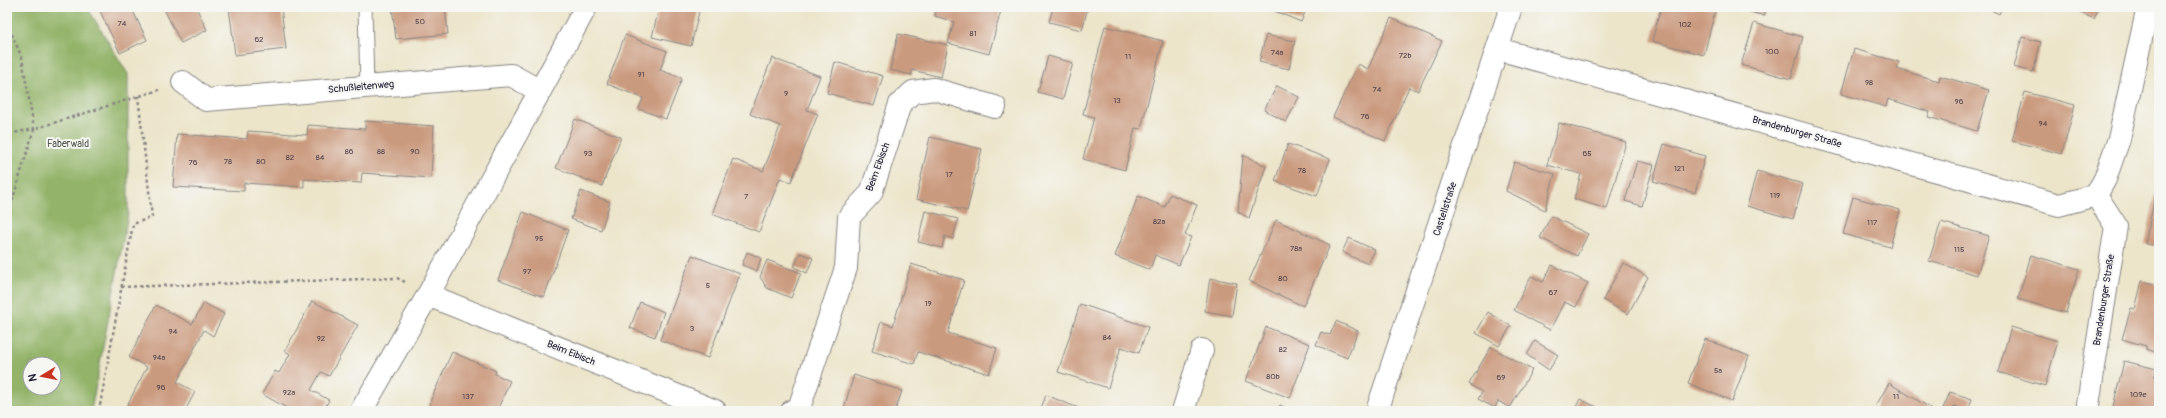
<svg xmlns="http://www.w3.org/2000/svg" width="2166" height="418" font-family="Pangolin,sans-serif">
<rect width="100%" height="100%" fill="#f6f6f2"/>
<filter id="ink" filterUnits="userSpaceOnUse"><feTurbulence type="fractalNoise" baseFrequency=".025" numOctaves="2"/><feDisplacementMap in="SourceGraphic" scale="8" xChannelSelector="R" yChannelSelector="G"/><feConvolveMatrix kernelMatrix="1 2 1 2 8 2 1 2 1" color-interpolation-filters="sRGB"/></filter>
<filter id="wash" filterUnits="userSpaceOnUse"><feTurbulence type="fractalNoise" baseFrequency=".012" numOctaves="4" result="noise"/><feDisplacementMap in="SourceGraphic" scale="16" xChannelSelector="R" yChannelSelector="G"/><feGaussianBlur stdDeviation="0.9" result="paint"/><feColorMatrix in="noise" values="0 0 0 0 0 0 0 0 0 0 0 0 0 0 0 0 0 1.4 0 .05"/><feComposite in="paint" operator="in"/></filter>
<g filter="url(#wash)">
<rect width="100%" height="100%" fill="#ece5ca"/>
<!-- forest -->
<path fill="#92b367" stroke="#5a6a51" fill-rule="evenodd" d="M7,7H87L128,74V214L91,411H7ZM30,364H54V388H30Z"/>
<g id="blocks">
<!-- building -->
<g fill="#ca9a7e">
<path d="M98,7H131L147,40L120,53Z"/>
<path d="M163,7H196L207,30L181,43Z"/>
<path d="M229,7H281L286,49L235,55Z"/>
<path d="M392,7H445L448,34L396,39Z"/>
<path d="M659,7H700L691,46L652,37Z"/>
<path d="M937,7H1002L989,54L948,43L954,22L935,16Z"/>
<path d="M1053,7H1088L1082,30L1049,22Z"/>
<path d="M1265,7H1307L1301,22Z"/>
<path d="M1661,7H1716L1704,55L1652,41Z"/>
<path d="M1734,7H1767L1764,16Z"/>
<path d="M1985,7H2002L1999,14Z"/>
<path d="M2068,7H2099L2094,19Z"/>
<path d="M1391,18L1442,41L1418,91L1409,87L1385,141L1333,117L1358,64L1368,69Z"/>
<path d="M1754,23L1803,37L1791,79L1741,65Z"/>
<path d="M1105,26L1163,41L1141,129L1135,128L1125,170L1083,159L1094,117L1083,114Z"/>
<path d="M898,34L948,45L941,77L912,70V75L890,70Z"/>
<path d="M625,35L667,51L660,70L682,78L666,119L639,109L643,98L607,84Z"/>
<path d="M1266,35L1295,41L1289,69L1259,62Z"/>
<path d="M2022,37L2041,42L2033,72L2014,67Z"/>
<path d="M1854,49L1899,62L1897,69L1939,81L1940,76L1989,90L1977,131L1928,117L1930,112L1888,99L1886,107L1841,94Z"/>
<path d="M1048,56L1073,63L1063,99L1038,92Z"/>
<path d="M772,58L820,76L807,110L818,114L791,182L780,178L759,232L712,214L733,159L763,171L770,154L780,126L750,114Z"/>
<path d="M835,62L883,76L874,106L827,93Z"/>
<path d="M1277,86L1299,97L1286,122L1264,110Z"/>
<path d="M2025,92L2075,105L2062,154L2012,141Z"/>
<path d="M575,119L621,137L602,186L556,168Z"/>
<path d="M365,121L434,126L431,178L362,173L361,183L304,179V187L244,183V191L173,187L177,134L247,139L248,131L307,135L308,125L365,129Z"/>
<path d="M1559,123L1626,142L1607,209L1574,199L1581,174L1547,165Z"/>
<path d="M930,137L982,149L967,211L916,199Z"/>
<path d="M1288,144L1330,159L1317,196L1275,181Z"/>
<path d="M1664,144L1705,156L1695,193L1653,181Z"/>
<path d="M1243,155L1266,166L1249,218L1238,212Z"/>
<path d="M1637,161L1654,165L1642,206L1625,201Z"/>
<path d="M1514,162L1555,174L1545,210L1506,191Z"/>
<path d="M1757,171L1803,184L1793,219L1747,206Z"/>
<path d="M2157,187L2159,188V246L2145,244Z"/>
<path d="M581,191L610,202L601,230L571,219Z"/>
<path d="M1170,194L1197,205L1185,235L1191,237L1179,265L1155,255L1150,270L1115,256L1138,196L1165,207Z"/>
<path d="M1853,197L1900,210L1890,247L1843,234Z"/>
<path d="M925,211L958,219L953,239L945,236L942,248L918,242Z"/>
<path d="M523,212L568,230L544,297L498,280Z"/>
<path d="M1551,216L1588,234L1577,256L1540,238Z"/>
<path d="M1276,220L1330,245L1303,306L1249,281Z"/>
<path d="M1941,222L1989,236L1977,275L1929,261Z"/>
<path d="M1349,238L1375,250L1368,264L1342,252Z"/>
<path d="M747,252L761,258L757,271L742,265Z"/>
<path d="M800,253L813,258L807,273L794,267Z"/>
<path d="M692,255L740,274L708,358L660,340Z"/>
<path d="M2031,255L2079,269L2066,313L2018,299Z"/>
<path d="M767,260L801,273L791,298L767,288L760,277Z"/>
<path d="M1623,263L1648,277L1628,314L1603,300Z"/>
<path d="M911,264L964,280L948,333L997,348L989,374L918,352L914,364L872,351L881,322L893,326Z"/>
<path d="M1552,265L1588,283L1576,307L1564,302L1550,330L1514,310L1531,276L1543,282Z"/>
<path d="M1210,278L1237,283L1232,316L1205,311Z"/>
<path d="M2142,281L2159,285V353L2146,349V346L2122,339L2131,308L2135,309Z"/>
<path d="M312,301L358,325L329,376L321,372L311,390L329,400L323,411H292L262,394L275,371L279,373L290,354L285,351Z"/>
<path d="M640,302L664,312L655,337L630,328Z"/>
<path d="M204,303L224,314L213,336L204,330L177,382L195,392L185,411H124L147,367L129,357L156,305L192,324Z"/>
<path d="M1080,304L1148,327L1139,353L1121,347L1108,388L1058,372Z"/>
<path d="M1488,312L1511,326L1499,346L1476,333Z"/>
<path d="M1336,321L1358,331L1347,358L1316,345L1321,332L1330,335Z"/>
<path d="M1266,327L1310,344L1290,398L1246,381Z"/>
<path d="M2011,327L2058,341L2045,386L1998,372Z"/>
<path d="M1705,339L1749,356L1732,401L1688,383Z"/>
<path d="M1535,341L1558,355L1549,370L1527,355Z"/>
<path d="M1491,347L1532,370L1510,408L1498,401L1495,408L1478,399L1482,392L1469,384Z"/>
<path d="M452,352L496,371L495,374L510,381L497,411H426Z"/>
<path d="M2124,361L2157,369L2154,377L2159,378V411H2112Z"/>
<path d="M854,375L902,391L895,411H843Z"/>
<path d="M1889,383L1932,409L1931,411H1873Z"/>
<path d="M1950,392L1972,399L1968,411L1954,406L1953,411H1942Z"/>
<path d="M1046,395L1086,411H1040Z"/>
<path d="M1580,399L1605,411H1574Z"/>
<path d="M1280,405L1292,411H1277Z"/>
</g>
</g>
</g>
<g filter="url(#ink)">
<use href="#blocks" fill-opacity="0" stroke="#878482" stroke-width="1"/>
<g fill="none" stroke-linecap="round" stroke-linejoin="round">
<!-- service casing -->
<g stroke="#878482" stroke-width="15">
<path id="service" d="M365,7L367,87"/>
</g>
<!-- minor casing -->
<g stroke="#878482" stroke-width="24">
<g id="minor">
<path d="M1498,49L2059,205L2096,195L2105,179L2119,139L2148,7"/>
<path d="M183,82L206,100L511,75L540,91"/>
<path d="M428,295L715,411"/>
<path d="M361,411L428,295L586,7"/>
<path d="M792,411L799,408L846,268L849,217L871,193L900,104L913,92L934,89L995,107"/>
<path d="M1183,411L1202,350"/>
<path d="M1377,411L1511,7"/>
<path d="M2087,411L2116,226L2096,195"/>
</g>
</g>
<!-- path -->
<g stroke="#878482" stroke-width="2.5" stroke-dasharray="3 3" stroke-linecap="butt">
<path d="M7,23L22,58L34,129L7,134"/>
<path d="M7,218L34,129L159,90"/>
<path d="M121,287L397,278L405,282"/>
<path d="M99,411L133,224L152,217L138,96"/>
</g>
<!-- service -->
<use href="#service" stroke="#fff" stroke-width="13"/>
<!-- minor -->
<use href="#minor" stroke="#fff" stroke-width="22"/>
</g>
</g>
<g text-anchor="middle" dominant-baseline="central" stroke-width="4" stroke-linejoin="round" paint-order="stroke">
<!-- number labels -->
<g font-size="8" fill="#4c404c">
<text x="420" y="21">50</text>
<text x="122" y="23">74</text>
<text x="1685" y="24">102</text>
<text x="973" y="33">81</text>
<text x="259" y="39">62</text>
<text x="1772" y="51">100</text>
<text x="1277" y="52">74a</text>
<text x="1405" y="55">72b</text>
<text x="1128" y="56">11</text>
<text x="641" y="74">91</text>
<text x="1869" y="82">98</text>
<text x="1377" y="89">74</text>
<text x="786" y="93">9</text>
<text x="1117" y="100">13</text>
<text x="1959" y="101">96</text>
<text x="1365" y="116">76</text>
<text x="2043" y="123">94</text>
<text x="349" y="151">86</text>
<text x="381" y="151">88</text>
<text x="415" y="151">90</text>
<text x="588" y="153">93</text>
<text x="1587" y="153">65</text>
<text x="290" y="157">82</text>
<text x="320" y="157">84</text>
<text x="228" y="161">78</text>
<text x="261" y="161">80</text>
<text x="193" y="162">76</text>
<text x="1679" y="168">121</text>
<text x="1302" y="170">78</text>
<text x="949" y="174">17</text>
<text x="1775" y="195">119</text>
<text x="746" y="196">7</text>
<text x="1159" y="221">82a</text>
<text x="1872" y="222">117</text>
<text x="539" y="238">95</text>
<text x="1296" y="248">78a</text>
<text x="1959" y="249">115</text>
<text x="527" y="271">97</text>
<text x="1283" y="278">80</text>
<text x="708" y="285">5</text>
<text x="1553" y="292">67</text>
<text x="928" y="303">19</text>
<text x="692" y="328">3</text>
<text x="173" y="331">94</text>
<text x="1107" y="337">84</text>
<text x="321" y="338">92</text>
<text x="1283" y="349">82</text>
<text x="159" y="357">94a</text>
<text x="1718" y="370">5a</text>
<text x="1273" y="376">80b</text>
<text x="1501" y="377">69</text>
<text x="161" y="387">96</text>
<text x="289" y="392">92a</text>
<text x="2138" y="394">109e</text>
<text x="468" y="396">137</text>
<text x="1896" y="396">11</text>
</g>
<!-- street labels -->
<g font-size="10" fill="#22223b" stroke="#f6f6f2">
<text transform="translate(361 87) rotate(-5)">Schußleitenweg</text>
<text transform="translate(1797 132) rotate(16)">Brandenburger Straße</text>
<text transform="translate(878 167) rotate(-70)">Beim Eibisch</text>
<text transform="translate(1445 209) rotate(-72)">Castellstraße</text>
<text transform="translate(2104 300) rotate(-81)">Brandenburger Straße</text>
<text transform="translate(571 353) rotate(22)">Beim Eibisch</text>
</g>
<!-- park labels -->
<g font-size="10" fill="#4f574d" stroke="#f6f6f2">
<text x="68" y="144">Faberwald</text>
</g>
</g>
<!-- margin -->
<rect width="2166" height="418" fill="none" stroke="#f6f6f2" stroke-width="24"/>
<!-- north arrow -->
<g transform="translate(42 376) rotate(260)"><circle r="19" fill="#f6f6f2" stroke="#a1a1a9"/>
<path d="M0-3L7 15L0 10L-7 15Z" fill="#c8321e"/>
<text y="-6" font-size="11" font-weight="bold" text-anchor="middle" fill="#22223b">N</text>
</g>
</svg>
